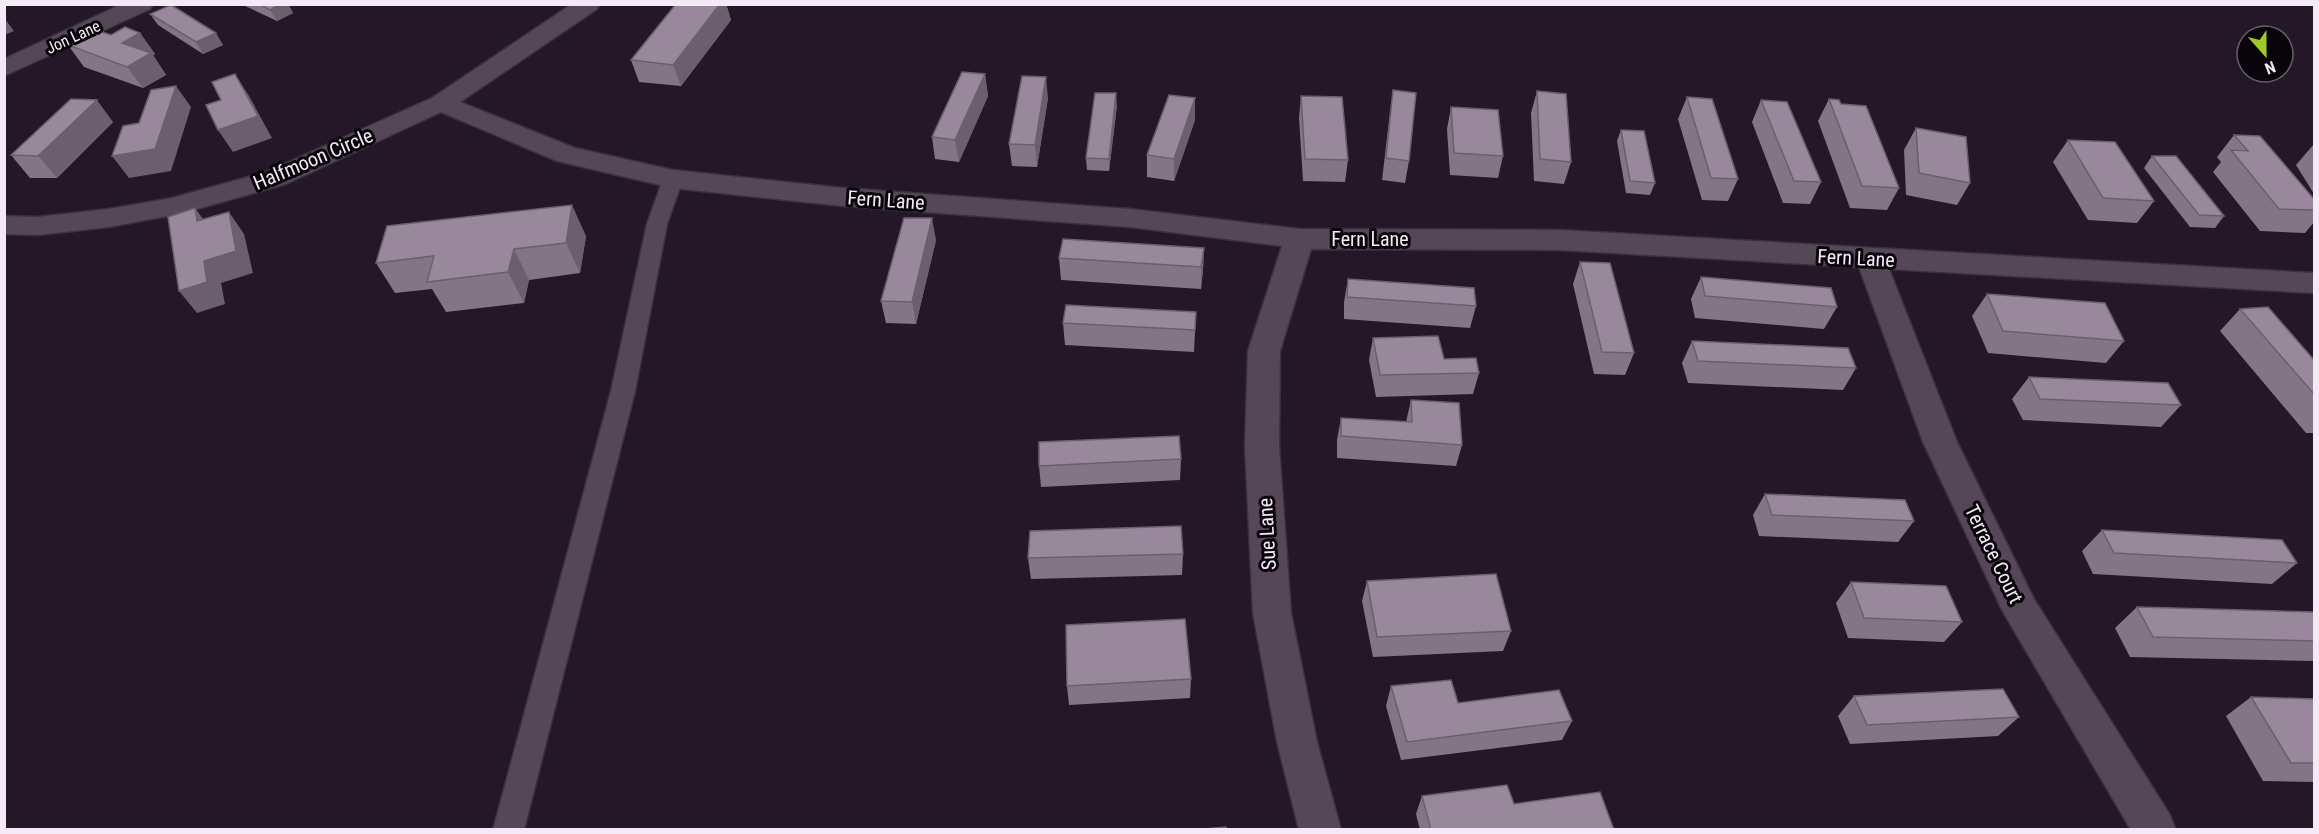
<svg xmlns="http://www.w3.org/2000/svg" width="2319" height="834" font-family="'Roboto Condensed',sans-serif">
<rect width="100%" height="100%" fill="#241727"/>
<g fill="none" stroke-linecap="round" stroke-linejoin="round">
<!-- lane casing -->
<g stroke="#3b313d" stroke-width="3">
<path id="lane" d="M673,173L680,175L683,179L667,224L635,391L524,830H493L611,391L647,224L663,179L666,175Z"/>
</g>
<!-- street casing -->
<g stroke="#3b313d" stroke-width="3">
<g id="street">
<path d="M122,4H153L150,9L4,76V59Z"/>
<path d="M572,4H600L597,9L460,102L575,148L673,170L843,188L1130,209L1299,229L1560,230L2314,273V293L1889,269L1957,442L2034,599L2170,815L2176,830H2131L2002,610L1923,442L1859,267L1560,250L1311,249L1280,351L1279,446L1291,613L1317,742L1341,830H1299L1277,742L1253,613L1245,446L1248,351L1282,246L1130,227L843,206L673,188L557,161L441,112L286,184L183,213L109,227L37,235L4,234V216L37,217L109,209L172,198L266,172L432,98Z"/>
</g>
</g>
<!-- lane -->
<use href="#lane" fill="#554658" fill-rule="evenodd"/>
<!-- street -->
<use href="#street" fill="#554658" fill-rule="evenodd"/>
</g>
<!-- wall -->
<g fill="#847586">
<path d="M241,4H288L293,13L277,21Z"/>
<path d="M676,4H726L731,20L681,86L639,82L631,60Z"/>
<path d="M150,14L223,45L203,54L158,25Z"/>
<path d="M140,33L155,54L153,55L166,75L143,88L84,67L68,45L111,35Z"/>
<path d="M985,74L988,96L959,162L935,159L932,137Z"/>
<path d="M1393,90L1409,161L1405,183L1382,180L1390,112Z"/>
<path d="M1537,91L1571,162L1564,184L1534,181L1531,113Z"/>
<path d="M1301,96L1348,160L1345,182L1303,181L1299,118Z"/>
<path d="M1687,97L1738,179L1728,201L1702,200L1678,119Z"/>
<path d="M1048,98L1037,167L1012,166L1009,144Z"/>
<path d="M1195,98V120L1174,181L1147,177V155Z"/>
<path d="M1829,99L1841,104L1899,188L1887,210L1850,208L1818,121Z"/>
<path d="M1761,100L1821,182L1810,204L1783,203L1752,122Z"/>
<path d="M1117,105L1109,171L1087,170L1086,158Z"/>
<path d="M1451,107L1503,156L1498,178L1450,175L1447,129Z"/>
<path d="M113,122L57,178H30L11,155Z"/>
<path d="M1916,128L1970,183L1957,205L1906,195L1904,150Z"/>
<path d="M1621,130L1655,183L1650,195L1626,193L1617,141Z"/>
<path d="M2234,135L2314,199V222L2305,233L2260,231L2213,172L2221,162L2217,157Z"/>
<path d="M2068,140L2154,201L2137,223L2088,220L2053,162Z"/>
<path d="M2314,144V194L2296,165Z"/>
<path d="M2152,156L2224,216L2215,228L2190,227L2144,168Z"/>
<path d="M586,236L580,273L529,280L524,303L446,312L432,289L395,293L376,263Z"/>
<path d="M936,240L916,324L886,323L881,301Z"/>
<path d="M1204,248L1203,270L1201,289L1061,280L1059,258Z"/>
<path d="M1580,262L1634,353L1625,375L1594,374L1573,284Z"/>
<path d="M1701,277L1837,307L1824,329L1695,318L1691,299Z"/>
<path d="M1348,279L1476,306L1470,328L1344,319V302Z"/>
<path d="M1987,294L2124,341L2106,363L1988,353L1972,316Z"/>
<path d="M2240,309L2314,360V433H2306L2220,331Z"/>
<path d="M1196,312L1194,352L1065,345L1063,323Z"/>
<path d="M1373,338L1444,359L1479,373L1473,394L1376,397L1369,360Z"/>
<path d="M1692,341L1856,368L1843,390L1688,383L1682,363Z"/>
<path d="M2029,377L2181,405L2161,427L2023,420L2012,399Z"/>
<path d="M1411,400L1462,445L1456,466L1337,458V440L1341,418L1406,422Z"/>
<path d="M1181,459L1180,480L1041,487L1039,466Z"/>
<path d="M1765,494L1914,521L1898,542L1759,536L1753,515Z"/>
<path d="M2102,530L2297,563L2272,584L2093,574L2082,551Z"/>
<path d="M1183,554L1182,575L1031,579L1028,558Z"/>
<path d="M1367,581L1511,631L1503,651L1373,657L1362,601Z"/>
<path d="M1851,582L1962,622L1944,642L1848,638L1836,603Z"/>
<path d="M2137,607L2314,612V661L2130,657L2115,628Z"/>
<path d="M1191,679L1190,698L1069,705L1067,686Z"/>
<path d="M1391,686L1458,703L1572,721L1562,740L1401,760L1386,706Z"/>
<path d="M1854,696L2019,717L1998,736L1850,744L1838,716Z"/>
<path d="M2251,697L2314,699V782L2263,781L2226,716Z"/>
<path d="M1422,796L1514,804L1614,830H1420L1416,814Z"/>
</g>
<!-- shaded-wall -->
<g fill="#6b5f6d">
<path d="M280,4H288L293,13L277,21L270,10Z"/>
<path d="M720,4H726L731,20L681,86L673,65Z"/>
<path d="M5,19L14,31L4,35V20Z"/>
<path d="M140,33L155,54L153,55L166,75L143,88L127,67L122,43Z"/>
<path d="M216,33L223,45L203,54L196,42Z"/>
<path d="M235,74L249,96L272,138L233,152L218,130Z"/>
<path d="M985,74L988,96L959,162L955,140Z"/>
<path d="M1046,77L1048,98L1037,167L1035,145Z"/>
<path d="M176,86L191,107L171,171L129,178L112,156Z"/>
<path d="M1116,93L1117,105L1109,171V159Z"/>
<path d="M1195,98V120L1174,181V159Z"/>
<path d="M97,100L113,122L57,178L38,156Z"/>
<path d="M572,205L586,236L580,273L566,243Z"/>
<path d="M195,208L212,231L197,221Z"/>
<path d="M229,212L244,234L253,273L221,283L225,304L197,313L179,291L204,261Z"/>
<path d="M932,218L936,240L916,324L912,302Z"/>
<path d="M1204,248L1203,270L1201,289V267Z"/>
<path d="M514,249L529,280L524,303L508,272Z"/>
</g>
<!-- building -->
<g fill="#99889c" stroke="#6b5f6d" stroke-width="1.5">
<path d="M259,4H280L270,10Z"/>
<path d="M676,4H720L673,65L631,60Z"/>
<path d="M171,5L216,33L196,42L150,14Z"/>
<path d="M125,27L140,33L122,43L151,53L127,67L68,45L96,30L111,35Z"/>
<path d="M962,72L985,74L955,140L932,137Z"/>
<path d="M235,74L258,116L218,130L206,105L221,100L212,82Z"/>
<path d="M1022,76L1046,77L1035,145L1009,144Z"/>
<path d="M176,86L155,149L112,156L123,126L139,123L151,90Z"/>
<path d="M1393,90L1416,93L1409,161L1386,158Z"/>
<path d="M1537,91L1566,94L1571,162L1540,159Z"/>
<path d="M1095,93H1116L1109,159L1086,158Z"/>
<path d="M1169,95L1195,98L1174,159L1147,155Z"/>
<path d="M1301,96L1342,97L1348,160L1305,159Z"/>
<path d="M1687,97L1712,99L1738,179L1711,178Z"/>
<path d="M71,99L97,100L38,156L11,155Z"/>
<path d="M1829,99L1839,100L1841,104L1866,106L1899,188L1862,186Z"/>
<path d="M1761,100L1787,102L1821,182L1794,181Z"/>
<path d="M1451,107L1498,110L1503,156L1454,153Z"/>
<path d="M1916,128L1966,137L1970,183L1919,173Z"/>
<path d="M1621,130L1644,131L1655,183L1630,181Z"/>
<path d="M2234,135L2260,136L2314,199V210L2279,209L2231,150L2248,151Z"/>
<path d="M2068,140L2115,142L2154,201L2103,198Z"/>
<path d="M2152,156H2176L2224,216L2199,215Z"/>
<path d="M572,205L566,243L514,249L508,272L427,282L434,256L376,263L387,226Z"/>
<path d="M195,208L197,221L229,212L236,251L204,261L207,282L179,291L168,217Z"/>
<path d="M904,218H932L912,302L881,301Z"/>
<path d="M1063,239L1204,248L1201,267L1059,258Z"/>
<path d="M1580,262L1610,263L1634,353L1602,352Z"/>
<path d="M1701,277L1831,288L1837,307L1705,296Z"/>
<path d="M1348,279L1474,288L1476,306L1347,297Z"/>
<path d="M1987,294L2105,303L2124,341L2003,331Z"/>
<path d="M1066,305L1196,312L1195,330L1063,323Z"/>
<path d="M2268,307L2314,360V394L2240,309Z"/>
<path d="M1438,336L1444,359L1476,358L1479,373L1380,375L1373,338Z"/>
<path d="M1692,341L1848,348L1856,368L1698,361Z"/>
<path d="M2029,377L2168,383L2181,405L2040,399Z"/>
<path d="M1411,400L1459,403L1462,445L1341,436V418L1412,422Z"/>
<path d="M1179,436L1181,459L1039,466V442Z"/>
<path d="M1765,494L1905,500L1914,521L1772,515Z"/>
<path d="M1181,526L1183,554L1028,558L1030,531Z"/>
<path d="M2102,530L2282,540L2297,563L2114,553Z"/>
<path d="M1496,574L1511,631L1377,637L1367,581Z"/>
<path d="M1851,582L1946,586L1962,622L1864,618Z"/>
<path d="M2137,607L2314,612V641L2153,637Z"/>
<path d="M1185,619L1191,679L1067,686L1066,625Z"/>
<path d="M1451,680L1458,703L1559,690L1572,721L1407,742L1391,686Z"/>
<path d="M2003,689L2019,717L1867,725L1854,696Z"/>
<path d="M2251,697L2314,699V763H2291Z"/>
<path d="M1507,785L1514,804L1600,792L1614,830H1431L1422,796Z"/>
<path d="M1226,827V830H1192Z"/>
</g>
<g text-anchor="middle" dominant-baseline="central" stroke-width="6" stroke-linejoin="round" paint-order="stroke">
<!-- far-street labels -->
<g font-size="16" fill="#f3eaf5" stroke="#0a050b">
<text transform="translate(73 37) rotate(-25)">Jon Lane</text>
</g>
<!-- street labels -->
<g font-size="20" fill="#f3eaf5" stroke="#0a050b">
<text transform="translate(313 159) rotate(-23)">Halfmoon Circle</text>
<text transform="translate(886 200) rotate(4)">Fern Lane</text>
<text x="1370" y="239">Fern Lane</text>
<text transform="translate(1856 258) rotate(3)">Fern Lane</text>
<text transform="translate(1267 534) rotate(-93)">Sue Lane</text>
<text transform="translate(1994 554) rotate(64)">Terrace Court</text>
</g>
</g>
<!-- border -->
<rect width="2319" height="834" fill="none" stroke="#f3eaf5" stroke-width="12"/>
<!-- north arrow -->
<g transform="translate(2265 54) rotate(159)"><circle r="28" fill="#0a050b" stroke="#676169" stroke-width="1.5"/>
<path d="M0-4.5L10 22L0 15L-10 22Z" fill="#a4c825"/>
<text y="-9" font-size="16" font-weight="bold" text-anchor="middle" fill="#f3eaf5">N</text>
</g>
</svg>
